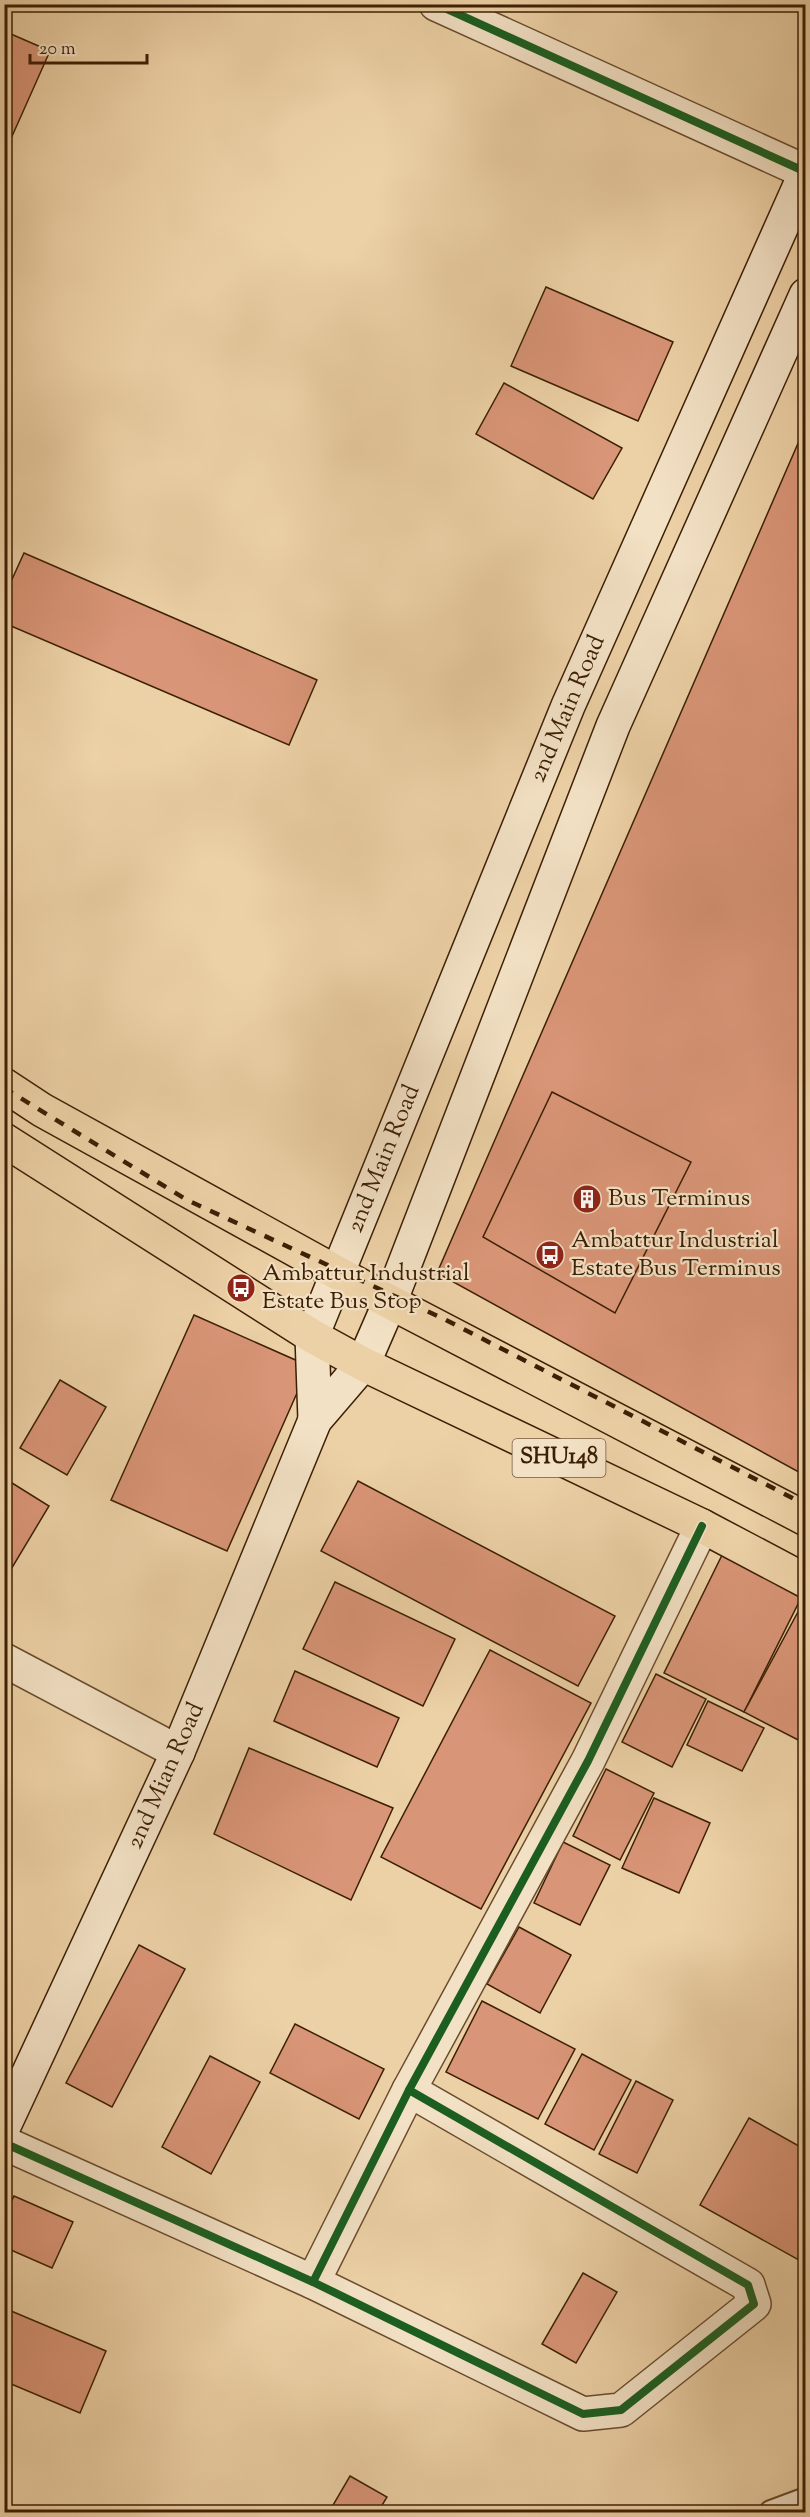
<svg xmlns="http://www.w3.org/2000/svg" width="810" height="2517" font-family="'Sorts Mill Goudy',serif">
<rect width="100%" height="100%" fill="#edd1a6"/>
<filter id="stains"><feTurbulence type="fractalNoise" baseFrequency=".00333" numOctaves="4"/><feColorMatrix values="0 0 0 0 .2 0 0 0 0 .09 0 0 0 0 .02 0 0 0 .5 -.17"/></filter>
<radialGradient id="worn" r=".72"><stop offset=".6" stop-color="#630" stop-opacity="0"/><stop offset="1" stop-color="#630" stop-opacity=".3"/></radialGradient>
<!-- building -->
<g fill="#d99577" stroke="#3c2005" stroke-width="1.5">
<path d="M4,31L50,51L5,152H4Z"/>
<path d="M546,287L673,342L638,421L511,366Z"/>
<path d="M504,383L622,448L593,499L476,434Z"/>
<path d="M806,425V1476L437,1273Z"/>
<path d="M24,553L317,680L289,745L4,623V597Z"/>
<path d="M552,1092L691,1162L615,1313L483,1237Z"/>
<path d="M194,1315L309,1366L227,1551L111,1500Z"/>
<path d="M60,1380L106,1407L67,1475L20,1448Z"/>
<path d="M4,1478L49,1506L4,1581Z"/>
<path d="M358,1481L615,1616L578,1686L321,1551Z"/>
<path d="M727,1545L806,1588L744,1712L664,1673Z"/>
<path d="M335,1582L455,1639L423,1706L303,1649Z"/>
<path d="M806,1597V1744L744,1712Z"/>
<path d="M490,1650L591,1703L481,1909L381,1857Z"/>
<path d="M295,1671L399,1718L377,1767L274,1721Z"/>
<path d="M656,1674L706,1699L672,1767L622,1742Z"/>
<path d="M708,1701L764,1728L742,1771L687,1745Z"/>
<path d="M249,1748L393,1808L351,1900L214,1834Z"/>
<path d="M606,1769L654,1793L620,1860L573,1836Z"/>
<path d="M654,1798L710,1823L679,1893L622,1868Z"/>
<path d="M563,1842L610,1865L580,1925L534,1903Z"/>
<path d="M519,1927L571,1955L540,2013L487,1984Z"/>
<path d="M139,1945L185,1969L112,2107L66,2083Z"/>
<path d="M482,2001L575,2049L538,2119L446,2072Z"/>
<path d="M295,2024L384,2069L359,2119L270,2073Z"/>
<path d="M582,2054L631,2080L594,2150L545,2124Z"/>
<path d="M210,2056L260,2082L211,2174L162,2147Z"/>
<path d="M636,2081L673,2100L637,2173L599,2154Z"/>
<path d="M749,2118L806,2150V2264L700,2205Z"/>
<path d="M14,2196L73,2222L52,2268L4,2247V2216Z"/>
<path d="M583,2273L617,2292L576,2363L542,2344Z"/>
<path d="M4,2308L106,2351L80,2413L4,2381Z"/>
<path d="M350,2476L387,2497L378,2512H329Z"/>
</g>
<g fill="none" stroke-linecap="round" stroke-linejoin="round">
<!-- lane casing -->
<g stroke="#684c2d" stroke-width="26">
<path id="lane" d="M771,2512L806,2499"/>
</g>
<!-- street casing -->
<g stroke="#684c2d" stroke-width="36">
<g id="street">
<path d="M436,4L806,172"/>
<path d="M4,1660L178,1752"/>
<path d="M4,2143L313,2282L583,2414L621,2410L754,2304L748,2285L409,2090"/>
<path d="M313,2282L409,2090L588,1761L702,1526"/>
</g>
</g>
<!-- secondary casing -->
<g stroke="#3c2005" stroke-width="36">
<g id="secondary">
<path d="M315,1420L312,1336L568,706L806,172"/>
<path d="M4,2126L178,1752L315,1420L363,1364L390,1302L613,726L806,295"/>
</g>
</g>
<!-- primary casing -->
<g stroke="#3c2005" stroke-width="36">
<g id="primary">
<path d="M4,1085L42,1110L390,1302L806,1519"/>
<path d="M4,1140L312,1336L363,1364L702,1526L806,1581"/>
</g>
</g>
<!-- lane -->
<use href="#lane" stroke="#f3e1c5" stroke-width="22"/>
<!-- street -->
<use href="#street" stroke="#f3e1c5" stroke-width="33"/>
<!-- secondary -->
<use href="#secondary" stroke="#f3e1c5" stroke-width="33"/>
<!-- primary -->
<use href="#primary" stroke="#edd1a6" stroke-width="33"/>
<!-- rail -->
<path stroke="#3c2005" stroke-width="4.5" stroke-dasharray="10 10" stroke-linecap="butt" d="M4,1088L187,1200L442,1318L806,1505"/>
<!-- cycleway casing -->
<g stroke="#f3e1c5" stroke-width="11">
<g id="cycleway">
<path d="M436,4L806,172"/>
<path d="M4,2143L313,2282L583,2414L621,2410L754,2304L748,2285L409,2090"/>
<path d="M313,2282L409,2090L588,1761L702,1526"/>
</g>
</g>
<!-- cycleway -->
<use href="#cycleway" stroke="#1b5e20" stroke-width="8"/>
</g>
<!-- icons -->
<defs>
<g id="building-disc" transform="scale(1.5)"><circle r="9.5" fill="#8f2418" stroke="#f3e1c5"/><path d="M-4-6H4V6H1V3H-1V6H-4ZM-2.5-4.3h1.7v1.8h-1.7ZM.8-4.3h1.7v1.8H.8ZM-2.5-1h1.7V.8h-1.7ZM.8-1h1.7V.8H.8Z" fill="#fff"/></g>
<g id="bus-disc" transform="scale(1.5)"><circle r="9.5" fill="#8f2418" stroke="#f3e1c5"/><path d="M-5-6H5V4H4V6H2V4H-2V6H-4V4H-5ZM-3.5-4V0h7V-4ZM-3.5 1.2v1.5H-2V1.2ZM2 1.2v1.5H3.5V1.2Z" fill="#fff"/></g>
</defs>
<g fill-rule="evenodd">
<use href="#building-disc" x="587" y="1199"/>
<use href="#bus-disc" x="550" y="1255"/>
<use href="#bus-disc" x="241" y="1288"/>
</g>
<g text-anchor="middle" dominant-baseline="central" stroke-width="4.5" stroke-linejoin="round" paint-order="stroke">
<!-- shield labels -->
<rect fill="#f3e1c5" stroke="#735a3f" stroke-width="1.5" x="512.5" y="1439" width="93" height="38" rx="4.5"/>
<g font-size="22" font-weight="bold" fill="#3c2005">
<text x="559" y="1458">SHU148</text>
</g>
<!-- street labels -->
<g font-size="24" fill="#3c2005" stroke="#f3e1c5">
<text transform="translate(568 709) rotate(-67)">2nd Main Road</text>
<text transform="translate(384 1159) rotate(-68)">2nd Main Road</text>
<text transform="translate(166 1776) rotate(-66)">2nd Mian Road</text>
</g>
<!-- poi labels -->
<g font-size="24" fill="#3c2005" stroke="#f3e1c5" text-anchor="start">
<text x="608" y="1199">Bus Terminus</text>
<text x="571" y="1241">Ambattur Industrial<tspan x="571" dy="28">Estate Bus Terminus</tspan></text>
<text x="262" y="1274">Ambattur Industrial<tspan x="262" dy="28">Estate Bus Stop</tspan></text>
</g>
</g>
<!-- margin -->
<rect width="810" height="2517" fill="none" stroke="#edd1a6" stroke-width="24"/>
<rect x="6" y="6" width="798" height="2505" fill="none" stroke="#3c2005" stroke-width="3"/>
<rect x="12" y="12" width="786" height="2493" fill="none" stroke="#3c2005" stroke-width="1.5"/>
<!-- scale -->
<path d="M30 54v9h117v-9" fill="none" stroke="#3c2005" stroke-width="3"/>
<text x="39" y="54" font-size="18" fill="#3c2005" stroke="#f3e1c5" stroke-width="4.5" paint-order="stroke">20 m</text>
<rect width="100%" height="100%" filter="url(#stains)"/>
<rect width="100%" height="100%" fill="url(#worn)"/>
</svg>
